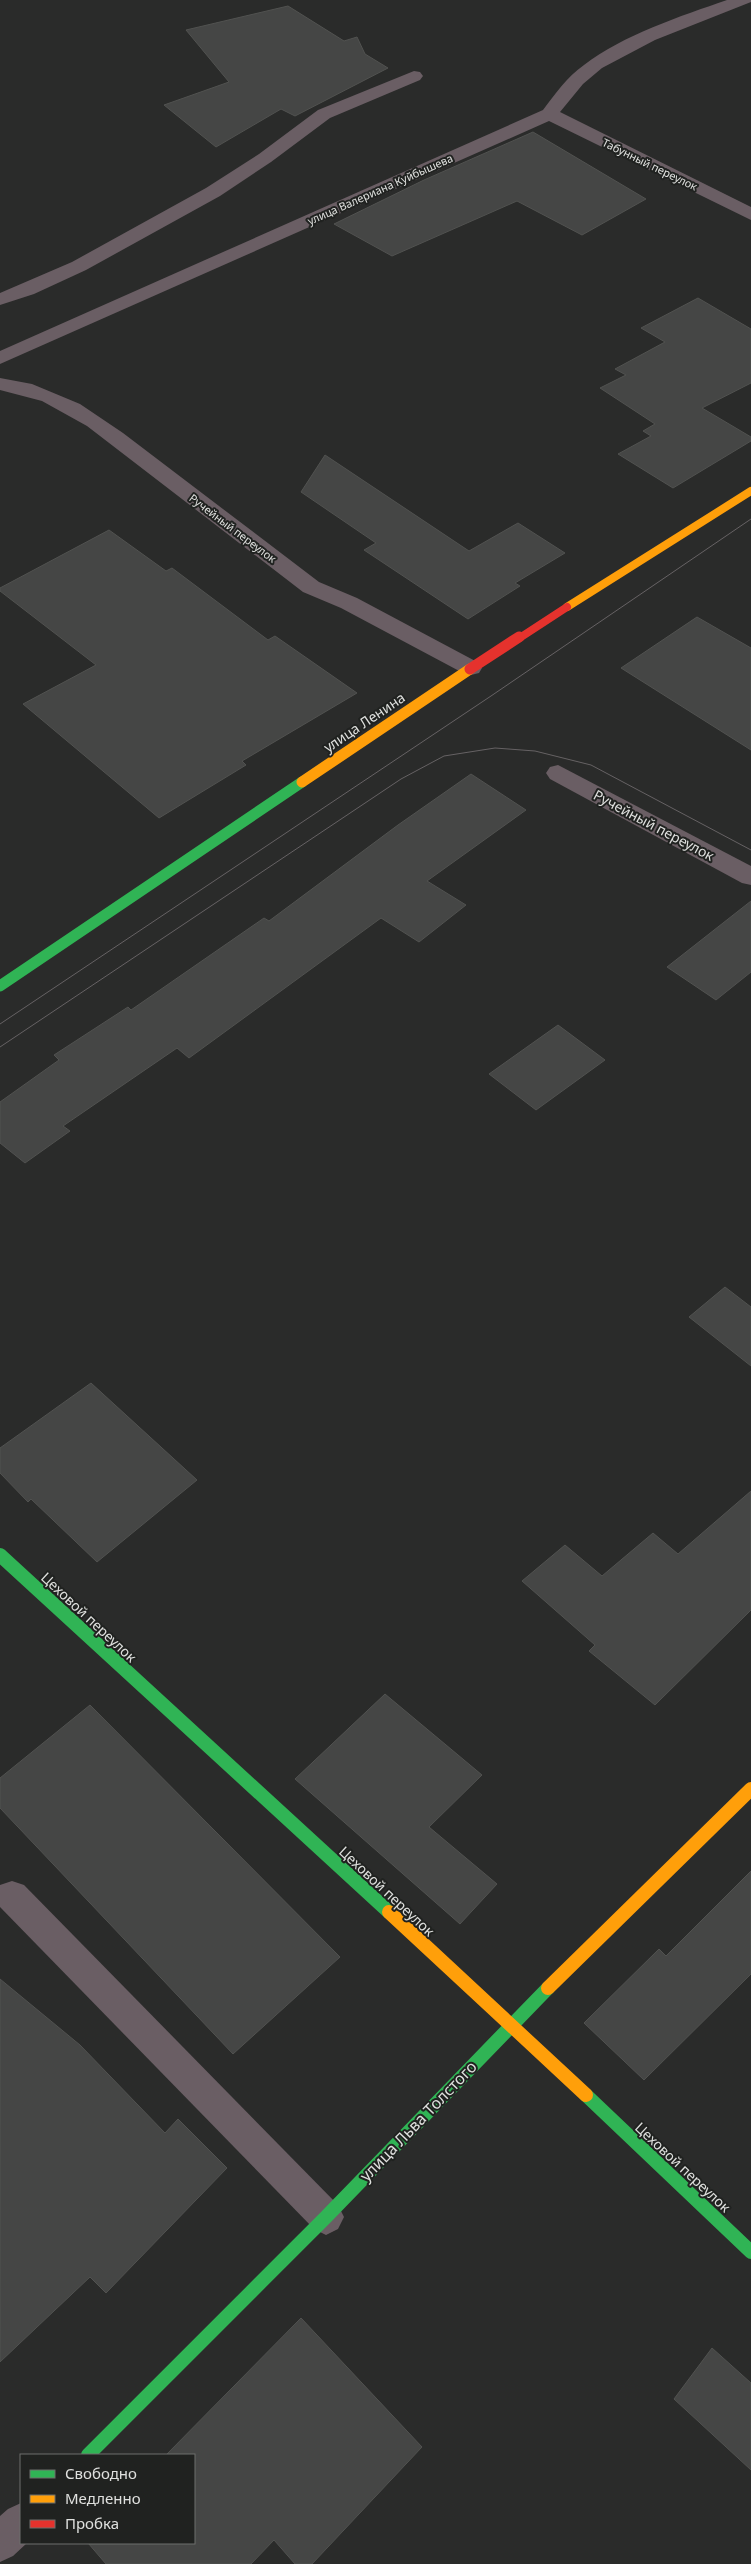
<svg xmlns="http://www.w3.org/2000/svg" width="751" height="2564" font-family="'Noto Sans',sans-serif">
<rect width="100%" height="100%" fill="#2a2b2a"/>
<!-- building -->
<g fill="#454645" stroke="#515250">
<path d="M288,6L344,41L357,37L365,54L388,68L295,116L281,109L216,147L164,105L229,82L186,30Z"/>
<path d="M533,132L646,199L582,235L517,201L392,256L334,224L424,180Z"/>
<path d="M698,298L751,329V383L702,408L751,437V441L673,488L618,454L651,436L643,431L655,424L600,388L626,375L615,369L665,342L641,328Z"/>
<path d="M325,455L469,551L518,523L565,553L515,583L520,586L468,619L364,550L376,543L301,492Z"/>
<path d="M109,530L166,571L172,568L268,640L275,636L357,693L242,761L246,765L159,818L23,704L96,665L0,591V588Z"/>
<path d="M697,617L751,648V750L621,668Z"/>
<path d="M471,774L526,810L427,881L466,905L419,942L381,918L189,1058L177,1048L63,1126L70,1131L25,1163L0,1143V1102L59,1060L54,1055L128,1007L131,1010L264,918L269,921L398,825Z"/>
<path d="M751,901V972L716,1000L667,967Z"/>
<path d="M558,1025L605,1060L536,1110L489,1074Z"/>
<path d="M725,1287L751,1307V1366L689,1317Z"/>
<path d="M91,1383L197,1480L97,1562L31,1499L28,1502L0,1473V1448Z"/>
<path d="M751,1491V1610L655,1705L589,1651L595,1645L522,1581L565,1545L602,1576L653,1533L678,1554Z"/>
<path d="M385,1694L482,1775L429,1827L497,1884L460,1924L295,1779Z"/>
<path d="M90,1705L340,1957L233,2054L0,1808V1778Z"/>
<path d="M751,1871V1974L644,2080L584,2023L659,1949L666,1956Z"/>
<path d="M0,1979L80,2045L165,2133L178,2119L227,2168L106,2293L90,2277L0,2362Z"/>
<path d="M301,2318L422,2447L312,2564H295L274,2540L251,2564H106L88,2543H194V2455H166Z"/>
<path d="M712,2348L751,2383V2470L674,2399Z"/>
</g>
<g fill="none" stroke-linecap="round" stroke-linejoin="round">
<!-- lane -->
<g fill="#6a5e64" fill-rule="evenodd">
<path d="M414,71L420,72L423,76L420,80L330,118L271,162L220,196L86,270L34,294L0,305V293L72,262L206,188L259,154L318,110Z"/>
<path d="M12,1881L24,1885L338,2205L344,2217L338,2229L326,2235L314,2229L0,1907V1885Z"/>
</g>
<!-- street -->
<g fill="#6a5e64" fill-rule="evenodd">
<path d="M727,0H751V2L655,40L602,68L583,84L560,112L751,207V220L549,121L0,364V351L543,110C555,94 567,77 584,65C623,35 681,16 727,0Z"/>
<path d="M0,378L32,384L80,404L123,433L319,582L357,598L479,663L482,668L479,673L471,675L463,673L341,608L303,592L87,426L42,401L0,390Z"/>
<path d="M558,765L751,866V885L742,883L550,779L546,773L550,767Z"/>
<path d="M21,2503V2543H27L13,2556L0,2562V2516L8,2509Z"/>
</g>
<!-- fast-far1 -->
<path stroke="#30b455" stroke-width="11" d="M0,986L302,782"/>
<!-- fast -->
<g stroke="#30b455" stroke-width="14">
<path d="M0,1555L389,1912"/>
<path d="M586,2095L751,2252"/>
<path d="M88,2455L326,2217L548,1988"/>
</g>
<!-- slow-far2 -->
<path stroke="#ff9f0a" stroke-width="8" d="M567,607L751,491"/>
<!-- slow-far1 -->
<path stroke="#ff9f0a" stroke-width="11" d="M302,782L470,669"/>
<!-- slow -->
<g stroke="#ff9f0a" stroke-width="14">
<path d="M389,1912L586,2095"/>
<path d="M548,1988L751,1789"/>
</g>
<!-- jam-far1 -->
<path stroke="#e5322d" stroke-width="8" d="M518,639L567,607"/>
<!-- jam -->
<path stroke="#e5322d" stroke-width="11" d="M470,669L519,637"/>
<!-- tram -->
<g stroke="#666264" stroke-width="1">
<path d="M0,1024L491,696L751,519"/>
<path d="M0,1047L401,779L444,756L495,748L535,751L591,765L751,850"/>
</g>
</g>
<g text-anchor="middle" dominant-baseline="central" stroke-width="4" stroke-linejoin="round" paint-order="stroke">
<!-- far-street labels -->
<g font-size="11" fill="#dfe0de" stroke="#202220">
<text transform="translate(650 164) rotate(26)">Табунный переулок</text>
<text transform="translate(380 189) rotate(-24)">улица Валериана Куйбышева</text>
<text transform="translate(233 528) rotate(37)">Ручейный переулок</text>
</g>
<!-- street labels -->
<g font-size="14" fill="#dfe0de" stroke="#202220">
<text transform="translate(364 722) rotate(-34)">улица Ленина</text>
<text transform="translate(654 825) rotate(28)">Ручейный переулок</text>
<text transform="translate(89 1617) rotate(43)">Цеховой переулок</text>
<text transform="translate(387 1891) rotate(43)">Цеховой переулок</text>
<text transform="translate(683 2167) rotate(43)">Цеховой переулок</text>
</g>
<!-- near-street labels -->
<g font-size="16" fill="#dfe0de" stroke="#202220">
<text transform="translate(418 2121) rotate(-46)">улица Льва Толстого</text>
</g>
</g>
<!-- legend -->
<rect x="20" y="2454" width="175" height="90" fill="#202220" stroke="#6c6e6c"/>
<rect x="30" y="2470" width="25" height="8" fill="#30b455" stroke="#6c6e6c"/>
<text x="65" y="2479" font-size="15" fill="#dfe0de">Свободно</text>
<rect x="30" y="2495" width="25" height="8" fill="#ff9f0a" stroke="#6c6e6c"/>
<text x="65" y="2504" font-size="15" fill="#dfe0de">Медленно</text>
<rect x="30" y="2520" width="25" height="8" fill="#e5322d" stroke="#6c6e6c"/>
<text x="65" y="2529" font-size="15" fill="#dfe0de">Пробка</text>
</svg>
